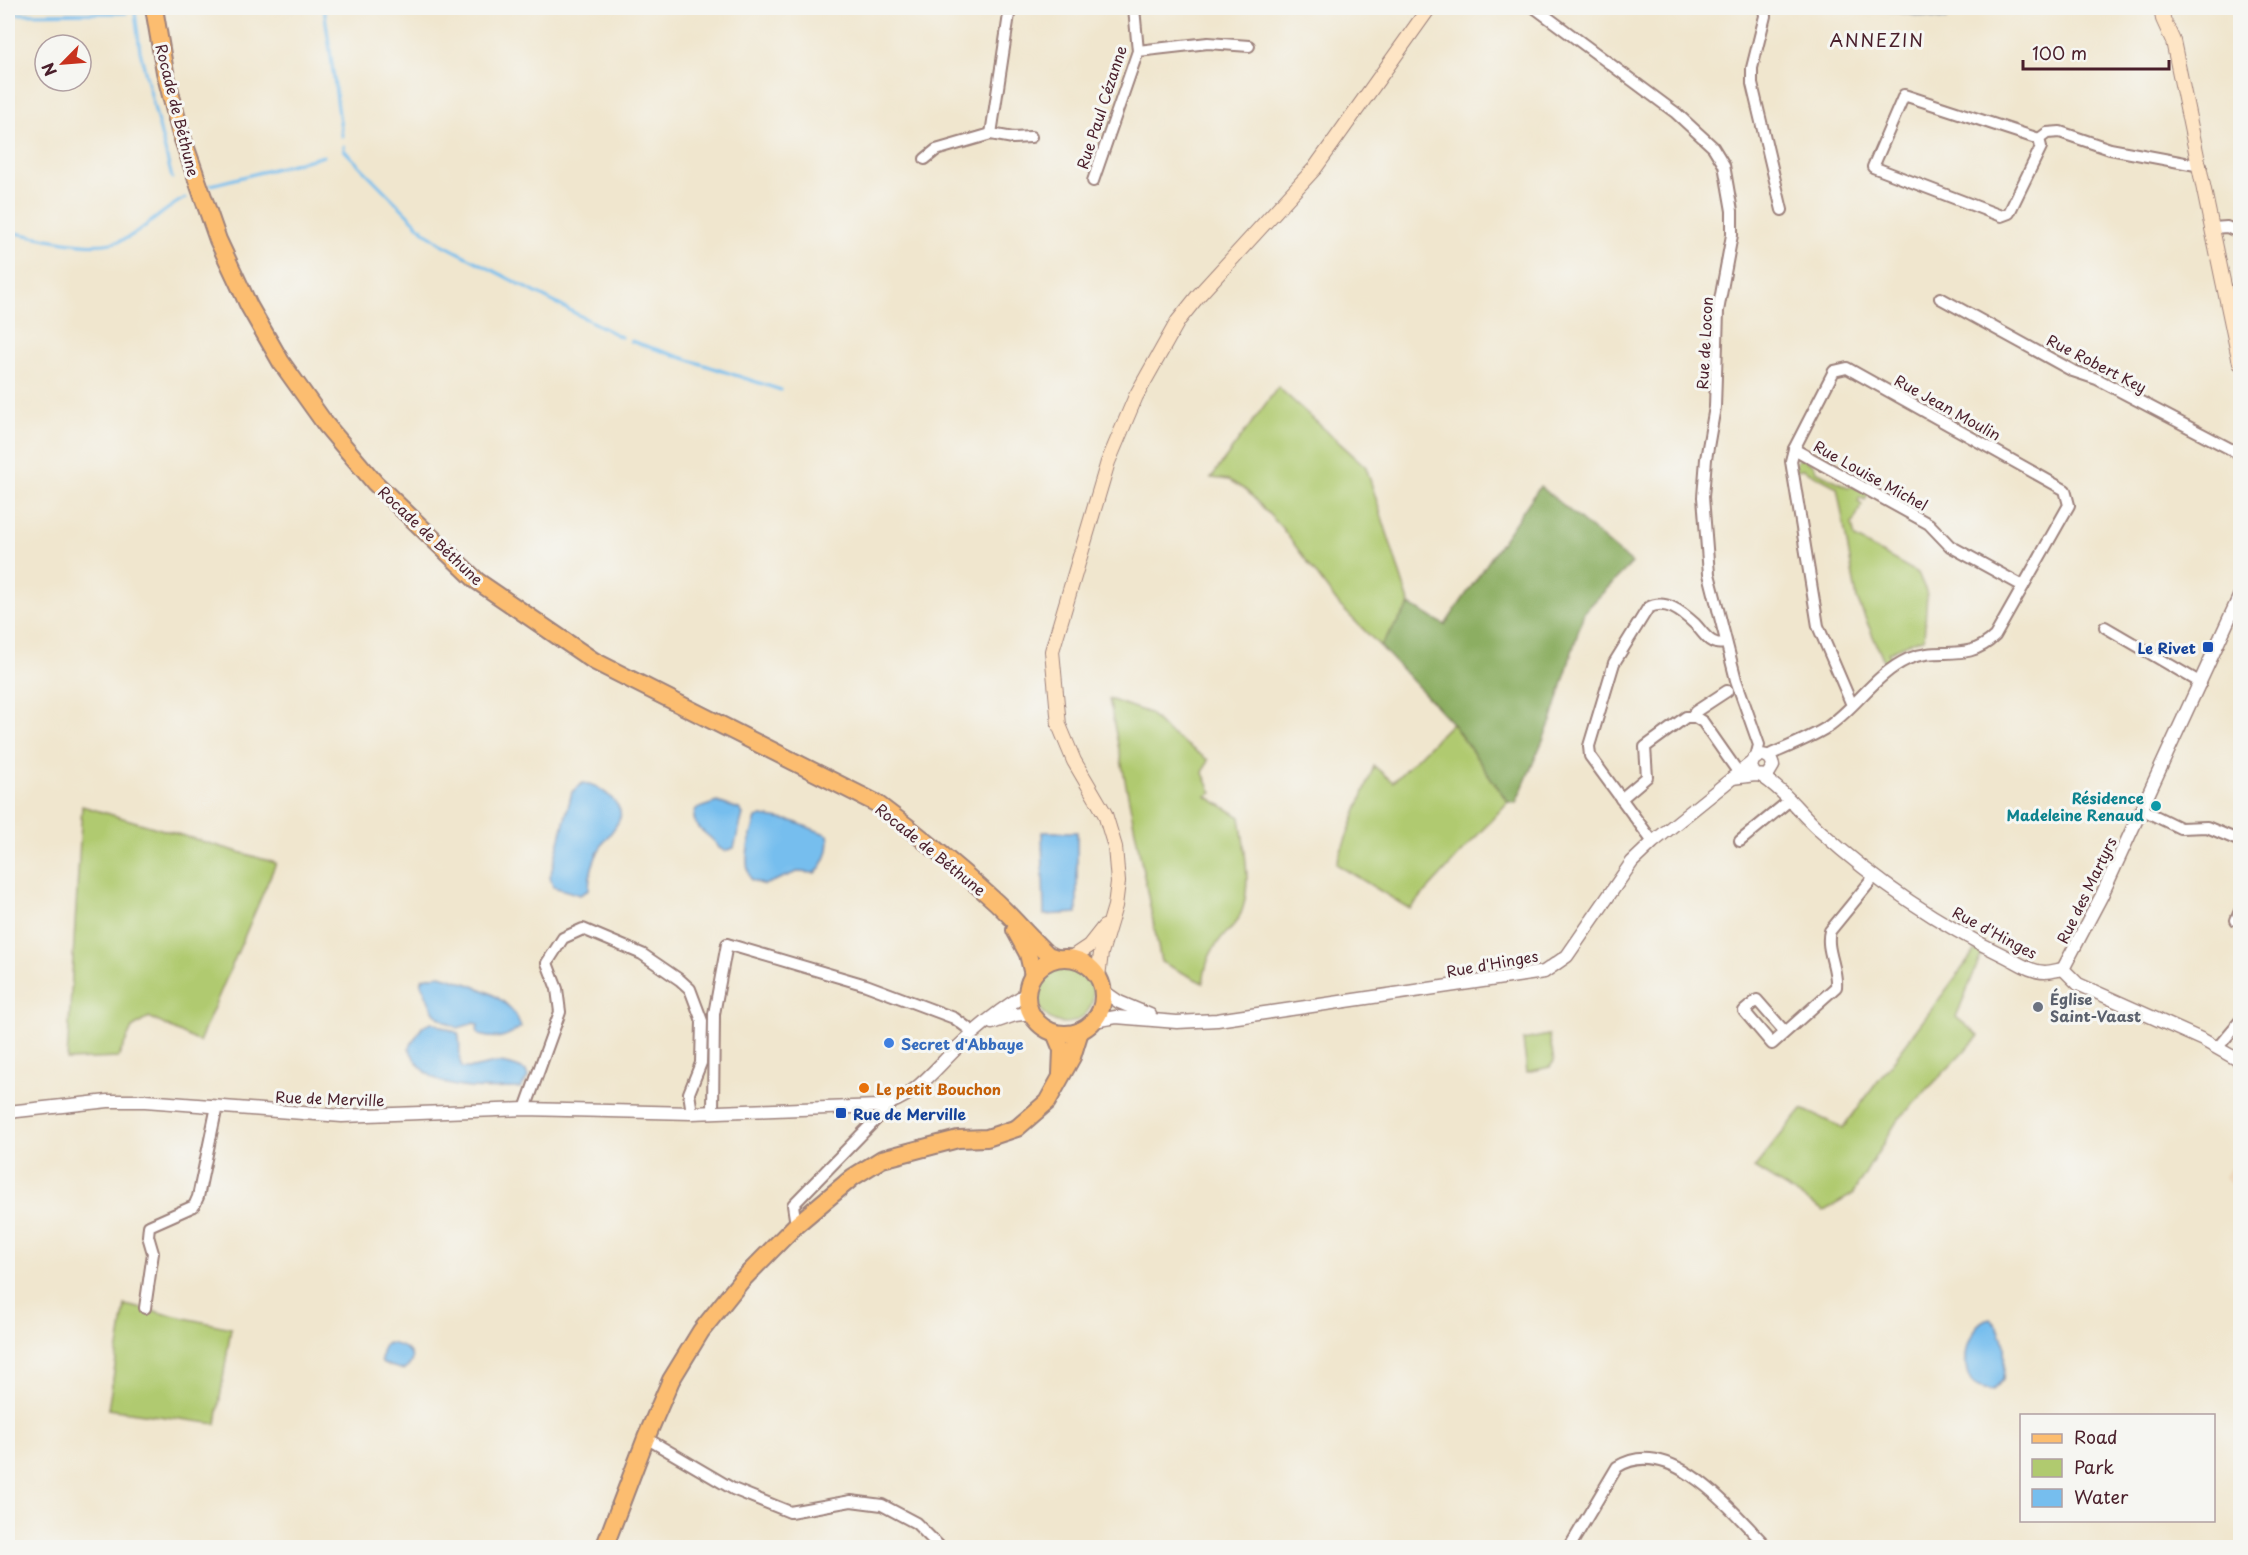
<svg xmlns="http://www.w3.org/2000/svg" width="2248" height="1555" font-family="'Playpen Sans',sans-serif">
<rect width="100%" height="100%" fill="#f6f6f2"/>
<filter id="ink" filterUnits="userSpaceOnUse"><feTurbulence type="fractalNoise" baseFrequency=".0167" numOctaves="2"/><feDisplacementMap in="SourceGraphic" scale="12" xChannelSelector="R" yChannelSelector="G"/><feConvolveMatrix kernelMatrix="1 2 1 2 8 2 1 2 1" color-interpolation-filters="sRGB"/></filter>
<filter id="wash" filterUnits="userSpaceOnUse"><feTurbulence type="fractalNoise" baseFrequency=".008" numOctaves="4" result="noise"/><feDisplacementMap in="SourceGraphic" scale="24" xChannelSelector="R" yChannelSelector="G"/><feGaussianBlur stdDeviation="1.35" result="paint"/><feColorMatrix in="noise" values="0 0 0 0 0 0 0 0 0 0 0 0 0 0 0 0 0 1.4 0 .05"/><feComposite in="paint" operator="in"/></filter>
<g filter="url(#wash)">
<rect width="100%" height="100%" fill="#f0e6ce"/>
<!-- built -->
<path fill="#edd7bb" d="M2240,1156V1193L2223,1177Z"/>
<!-- green -->
<g fill="#b0ca6f" stroke="#7d744d" stroke-width="1.5">
<path d="M1278,387L1366,467L1410,605L1380,646L1340,606L1282,528L1247,491L1229,480L1211,478Z"/>
<path d="M1801,458L1814,465L1816,471L1848,487L1852,486L1868,494L1865,500L1860,497L1858,502L1862,505L1852,524L1855,538L1918,573L1927,594L1924,639L1910,642L1888,653L1892,658L1885,664L1857,599L1837,487L1803,469L1796,470L1795,463Z"/>
<path d="M1109,699L1149,713L1166,730L1208,760L1203,773L1212,793L1206,796L1240,817C1244,848 1255,894 1236,923C1233,928 1227,932 1223,936C1209,952 1206,963 1203,983L1161,962Z"/>
<path d="M1452,723L1508,802L1410,909L1336,864L1374,766L1393,782Z"/>
<path d="M82,806L276,863L199,1042L149,1017L132,1028L118,1058L67,1060Z"/>
<path d="M1975,951L1982,953L1956,1017L1979,1036L1897,1121L1852,1195L1824,1211L1754,1168L1802,1109L1843,1128Z"/>
<circle cx="1065" cy="995" r="28"/>
<path d="M1549,1035L1554,1061L1550,1067L1527,1072L1523,1040Z"/>
<path d="M125,1305L231,1328L216,1424L108,1409Z"/>
</g>
<!-- forest -->
<path fill="#8cae62" stroke="#6b6646" stroke-width="1.5" d="M1540,486L1632,563L1584,612L1552,719L1516,803L1508,802L1452,723L1380,646L1410,605L1445,625Z"/>
<!-- water -->
<g fill="#76beee" stroke="#606e8c" stroke-width="1.5">
<path d="M1891,8H1950L1946,20L1889,11Z"/>
<path d="M583,783C594,784 599,788 608,795C633,816 615,824 602,845C594,858 589,874 589,890L580,895L553,887L550,877L572,792Z"/>
<path d="M717,802L739,809L743,814L734,848L725,851L719,848C712,833 687,829 696,809Z"/>
<path d="M762,816L792,821L828,835C831,848 825,864 815,873L797,872L764,885L751,880C742,860 750,838 756,818Z"/>
<path d="M1042,832H1077V913L1044,915Z"/>
<path d="M440,975C469,984 511,994 521,1027C506,1038 497,1040 479,1035L477,1030L478,1025L474,1023L458,1028C427,1014 436,1012 421,984L423,978Z"/>
<path d="M431,1022L458,1033C462,1045 457,1056 462,1068C475,1070 484,1064 497,1063C507,1063 516,1066 526,1071L528,1077L521,1088C478,1088 429,1096 409,1048L422,1027Z"/>
<path d="M1990,1318C2008,1335 2005,1357 2003,1380L1993,1390C1985,1389 1976,1388 1971,1381C1959,1362 1969,1324 1990,1318Z"/>
<path d="M388,1343C403,1344 423,1356 404,1370L383,1364L381,1361L383,1346Z"/>
</g>
<g fill="none" stroke-linecap="round" stroke-linejoin="round">
<!-- stream -->
<g stroke="#76beee" stroke-width="3">
<path d="M324,8L342,136"/>
<path d="M134,12H135L140,51L172,178"/>
<path d="M8,14L126,13"/>
<path d="M344,146V150L424,231L440,243L621,337"/>
<path d="M211,185L324,156"/>
<path d="M8,232C42,236 96,254 127,238C148,227 163,209 185,198"/>
<path d="M631,341L781,390"/>
</g>
</g>
</g>
<g filter="url(#ink)">
<g fill="none" stroke-linecap="round" stroke-linejoin="round">
<!-- minor casing -->
<g stroke="#9d827c" stroke-width="14">
<g id="minor">
<path d="M1535,8L1676,113L1713,147L1724,165L1732,211V235L1718,311L1715,407L1706,459L1703,497L1709,574L1736,680L1759,745L1756,757"/>
<path d="M1764,8L1765,16L1752,68V84L1782,210"/>
<path d="M1138,51L1208,43L1249,46"/>
<path d="M1904,95L2039,139L2041,147L2009,213L2001,216L1873,167Z"/>
<path d="M991,134L1010,8"/>
<path d="M2039,139L2047,133L2060,132L2110,149L2201,166"/>
<path d="M925,159L936,150L991,134L1013,138L1031,137"/>
<path d="M1093,181L1138,51L1134,8"/>
<path d="M2213,228L2227,227L2240,233"/>
<path d="M1940,298L2073,371L2097,379L2240,454"/>
<path d="M1794,449L1929,524L1950,546L2023,586"/>
<path d="M2105,627L2201,683"/>
<path d="M1691,717L1695,712L1727,691"/>
<path d="M1767,756C1787,747 1808,739 1826,728C1856,708 1875,674 1908,659C1940,645 1966,664 1995,636L2069,505L2065,490L1847,368L1834,371L1794,449L1791,461L1818,626L1852,705"/>
<path d="M1621,799L1647,777L1645,747L1686,717H1695L1703,722L1738,772"/>
<path d="M2141,809L2180,828L2207,827L2240,841"/>
<path d="M1740,841L1790,800"/>
<path d="M1653,842L1590,756L1589,746L1614,663L1648,608C1665,598 1682,612 1695,624C1701,630 1707,641 1716,643C1719,644 1723,643 1726,643"/>
<path d="M2240,911L2236,920L2240,922"/>
<path d="M1785,1032L1757,1000L1744,1011L1772,1044L1836,987C1838,968 1825,949 1830,931L1874,877"/>
<path d="M2218,1047L2240,1021"/>
<path d="M525,1109L560,1012L557,989L547,963L563,938L583,929L642,954L680,980L690,989L702,1021L701,1063L689,1093L692,1113"/>
<path d="M713,1112L714,1014L727,944L866,985L954,1018L973,1032"/>
<path d="M796,1225L793,1205L892,1103"/>
<path d="M145,1308L153,1253L148,1236L149,1226L194,1206L198,1197L217,1106"/>
<path d="M646,1438L733,1489L790,1512L851,1501L882,1505L916,1523L941,1548"/>
<path d="M1569,1548L1617,1467C1671,1433 1734,1513 1768,1548"/>
</g>
</g>
<!-- tertiary casing -->
<g stroke="#9d827c" stroke-width="15">
<g id="tertiary">
<path d="M1763,777C1787,793 1798,811 1819,830C1875,881 1938,924 2007,957C2019,963 2031,972 2045,972C2050,972 2057,970 2063,969"/>
<path d="M1732,778L1755,775L1767,776L1773,766C1772,758 1768,755 1760,755L1753,760L1751,767L1755,775"/>
<path d="M2063,969L2101,897L2240,595"/>
<path d="M2063,969L2078,984L2203,1040L2240,1061"/>
<path d="M1103,991L1119,1002L1150,1015"/>
<path d="M1094,1021L1116,1017L1177,1022L1217,1020L1544,972L1567,956L1632,862L1653,842L1751,763"/>
<path d="M992,1023L1015,1015L1031,1013"/>
<path d="M8,1112L108,1101H145L342,1116L525,1109L692,1113L879,1106C916,1098 934,1069 960,1045C979,1027 1001,1009 1023,996L1027,990"/>
</g>
</g>
<!-- secondary casing -->
<g stroke="#9d827c" stroke-width="16">
<g id="secondary">
<path d="M2161,8L2163,19L2173,41L2240,363"/>
<path d="M1071,958L1089,946L1104,927"/>
<path d="M1098,977L1101,953L1115,906L1118,882L1115,847L1105,814L1074,761L1059,725L1052,651L1108,462L1136,396L1178,321L1198,296L1315,168L1429,8"/>
</g>
</g>
<!-- primary casing -->
<g stroke="#9d827c" stroke-width="20">
<g id="primary">
<path d="M154,8L165,72L180,131L218,240L249,306L281,362L326,425L375,483L477,581L594,661L876,803C918,834 958,867 996,902C1014,919 1030,938 1048,955L1057,958"/>
<path d="M1015,930L1028,954L1033,975"/>
<circle cx="1065" cy="996" r="38"/>
<path d="M1055,1033L1062,1050L1061,1074"/>
<path d="M604,1548L646,1438L671,1380L701,1331L741,1281L796,1225L853,1177L882,1159L958,1139L987,1138L1017,1128L1047,1102L1072,1057L1080,1031"/>
</g>
</g>
<!-- minor -->
<use href="#minor" stroke="#fff" stroke-width="10"/>
<!-- tertiary -->
<use href="#tertiary" stroke="#fff" stroke-width="12"/>
<!-- secondary -->
<use href="#secondary" stroke="#fee5c5" stroke-width="14"/>
<!-- primary -->
<use href="#primary" stroke="#fcbd6f" stroke-width="16"/>
</g>
</g>
<!-- markers -->
<g fill="#1a4fb4" stroke="#f6f6f2" stroke-width="2">
<rect x="2202" y="641" width="12" height="12" rx="3"/>
<rect x="835" y="1107" width="12" height="12" rx="3"/>
</g>
<circle fill="#0f9aa8" stroke="#f6f6f2" stroke-width="2" cx="2156" cy="806" r="6"/>
<circle fill="#6b7280" stroke="#f6f6f2" stroke-width="2" cx="2038" cy="1007" r="6"/>
<circle fill="#3f7fe0" stroke="#f6f6f2" stroke-width="2" cx="889" cy="1043" r="6"/>
<circle fill="#e8710a" stroke="#f6f6f2" stroke-width="2" cx="864" cy="1088" r="6"/>
<g text-anchor="middle" dominant-baseline="central" stroke-width="6" stroke-linejoin="round" paint-order="stroke">
<!-- street labels -->
<g font-size="15" fill="#4a1f2b" stroke="#f6f6f2">
<text transform="translate(1101 107) rotate(-72)">Rue Paul Cézanne</text>
<text transform="translate(178 110) rotate(76)">Rocade de Béthune</text>
<text transform="translate(1704 343) rotate(-87)">Rue de Locon</text>
<text transform="translate(2097 363) rotate(27)">Rue Robert Key</text>
<text transform="translate(1948 407) rotate(29)">Rue Jean Moulin</text>
<text transform="translate(1871 475) rotate(29)">Rue Louise Michel</text>
<text transform="translate(431 535) rotate(43)">Rocade de Béthune</text>
<text transform="translate(931 849) rotate(39)">Rocade de Béthune</text>
<text transform="translate(2086 890) rotate(-64)">Rue des Martyrs</text>
<text transform="translate(1995 932) rotate(28)">Rue d'Hinges</text>
<text transform="translate(1492 963) rotate(-10)">Rue d'Hinges</text>
<text transform="translate(330 1098) rotate(2)">Rue de Merville</text>
</g>
<!-- transit labels -->
<g font-size="15" font-weight="bold" fill="#164399" stroke="#f6f6f2" text-anchor="end">
<text x="2196" y="647">Le Rivet</text>
<text x="853" y="1113" text-anchor="start">Rue de Merville</text>
</g>
<!-- culture labels -->
<g font-size="15" font-weight="bold" fill="#0d838f" stroke="#f6f6f2" text-anchor="end">
<text x="2144" y="797">Résidence<tspan x="2144" dy="17">Madeleine Renaud</tspan></text>
</g>
<!-- worship labels -->
<g font-size="15" font-weight="bold" fill="#5b616d" stroke="#f6f6f2" text-anchor="start">
<text x="2050" y="998">Église<tspan x="2050" dy="17">Saint-Vaast</tspan></text>
</g>
<!-- shop labels -->
<g font-size="15" font-weight="bold" fill="#366cbe" stroke="#f6f6f2" text-anchor="start">
<text x="901" y="1043">Secret d'Abbaye</text>
</g>
<!-- food labels -->
<g font-size="15" font-weight="bold" fill="#c56008" stroke="#f6f6f2" text-anchor="start">
<text x="876" y="1088">Le petit Bouchon</text>
</g>
<!-- quarter labels -->
<g font-size="18" letter-spacing="1.5" fill="#4a1f2b" stroke="#f6f6f2">
<text x="1877" y="39">ANNEZIN</text>
</g>
</g>
<!-- margin -->
<rect width="2248" height="1555" fill="none" stroke="#f6f6f2" stroke-width="30"/>
<!-- legend -->
<rect x="2020" y="1414" width="195" height="108" fill="#f6f6f2" stroke="#b1a0a2" stroke-width="1.5"/>
<rect x="2032" y="1434" width="30" height="9" fill="#fcbd6f" stroke="#b1a0a2" stroke-width="1.5"/>
<text x="2074" y="1444" font-size="18" fill="#4a1f2b">Road</text>
<rect x="2032" y="1459" width="30" height="18" fill="#b0ca6f" stroke="#b1a0a2" stroke-width="1.5"/>
<text x="2074" y="1474" font-size="18" fill="#4a1f2b">Park</text>
<rect x="2032" y="1489" width="30" height="18" fill="#76beee" stroke="#b1a0a2" stroke-width="1.5"/>
<text x="2074" y="1504" font-size="18" fill="#4a1f2b">Water</text>
<!-- north arrow -->
<g transform="translate(63 63) rotate(245)"><circle r="28" fill="#f6f6f2" stroke="#b1a0a2" stroke-width="1.5"/>
<path d="M0-4.5L10 22L0 15L-10 22Z" fill="#c8321e"/>
<text y="-9" font-size="16" font-weight="bold" text-anchor="middle" fill="#4a1f2b">N</text>
</g>
<!-- scale -->
<path d="M2023 60v9h146v-9" fill="none" stroke="#4a1f2b" stroke-width="3"/>
<text x="2032" y="60" font-size="18" fill="#4a1f2b" stroke="#f6f6f2" stroke-width="4.5" paint-order="stroke">100 m</text>
</svg>
